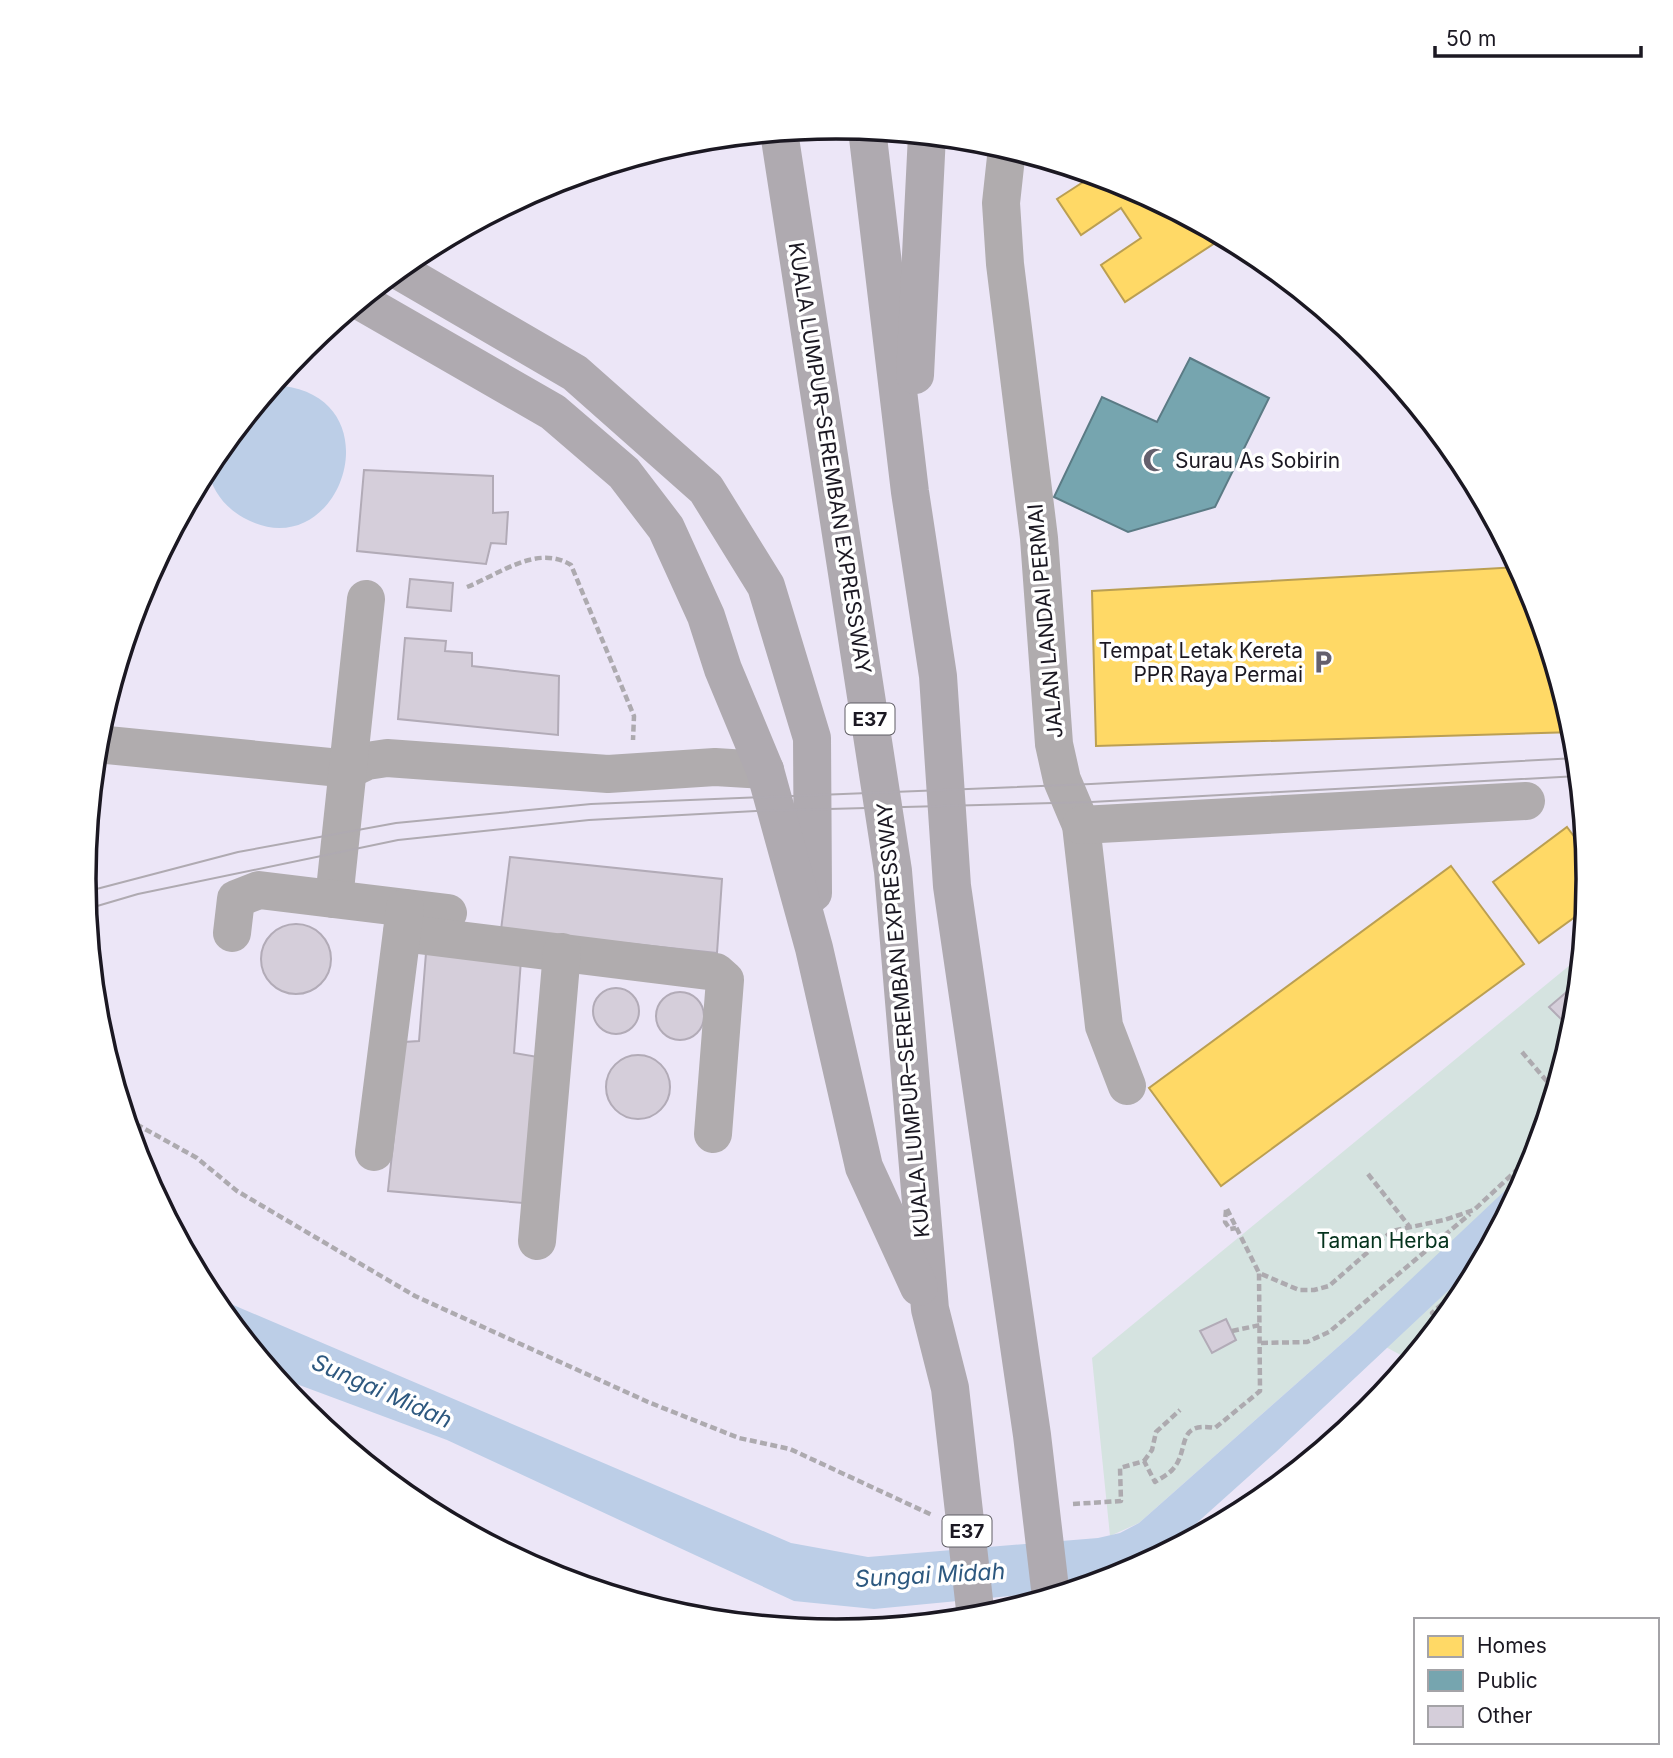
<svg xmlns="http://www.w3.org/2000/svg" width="1673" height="1758" font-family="Inter,sans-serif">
<rect width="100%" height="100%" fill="#ece6f7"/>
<!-- green -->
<path fill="#d5e3e0" d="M1581,956L1574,1026L1532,1167L1462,1297L1410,1360L1356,1331L1139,1523L1110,1536L1092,1358Z"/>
<!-- water -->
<g fill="#bccee7">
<path d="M273,385C401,391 341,572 244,518C224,507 212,490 207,468Z"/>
<path d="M1532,1165L1484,1257L1276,1452L1161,1555L1124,1574L1072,1590L874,1609L794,1601L447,1440L275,1376L210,1295L791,1543L868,1557L1098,1538L1120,1533L1139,1523L1356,1331Z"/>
</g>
<!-- homes -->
<g fill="#ffd966" stroke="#bb9f52" stroke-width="2">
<path d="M1094,175L1125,184L1224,237L1125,302L1101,265L1141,238L1121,208L1081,235L1057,199Z"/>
<path d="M1519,567L1532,591L1575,732L1096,746L1092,591Z"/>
<path d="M1567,827L1587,854L1589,879L1586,909L1539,943L1493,882Z"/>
<path d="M1451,866L1524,964L1221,1186L1149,1088Z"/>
</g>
<!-- public -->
<path fill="#76a5af" stroke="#5b7b85" stroke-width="2" d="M1190,358L1269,398L1215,507L1128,532L1054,497L1102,397L1157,422Z"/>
<!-- building -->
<g fill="#d5ceda" stroke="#b2abb7" stroke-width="2">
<path d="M364,470L493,476V513L508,512L506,544L491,543L486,564L357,551Z"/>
<path d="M410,579L453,583L451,611L407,607Z"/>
<path d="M405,638L446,641L445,651L472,653V666L559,676L558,735L398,719Z"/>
<path d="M510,857L722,879L717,953L501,930Z"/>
<circle cx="296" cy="959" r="35"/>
<path d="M426,953L521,960L514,1053L538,1057L523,1203L388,1191L404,1042L419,1041Z"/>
<circle cx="616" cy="1011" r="23"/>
<path d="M1569,990L1577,1000L1576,1009L1562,1020L1549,1007Z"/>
<circle cx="680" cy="1016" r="24"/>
<circle cx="638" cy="1087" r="32"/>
<path d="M1226,1319L1236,1340L1212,1353L1200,1331Z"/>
</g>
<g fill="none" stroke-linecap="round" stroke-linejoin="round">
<!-- path -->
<g stroke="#adaaaf" stroke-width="4.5" stroke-dasharray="7 3.5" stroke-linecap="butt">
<path d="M467,587C500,574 537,544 571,565L634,716L633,740"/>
<path d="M1522,1052L1555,1091"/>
<path d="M127,1119L197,1158L237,1191L415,1296L648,1402L739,1438L790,1449L932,1515"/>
<path d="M1368,1174L1409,1226"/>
<path d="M1227,1209L1259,1273"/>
<path d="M1226,1210L1225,1222L1230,1229L1236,1228"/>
<path d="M1446,1316L1432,1313L1474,1275"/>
<path d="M1232,1331L1260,1325"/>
<path d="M1261,1343L1307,1342L1329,1332L1470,1214"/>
<path d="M1144,1461L1152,1450L1156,1432L1180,1410"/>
<path d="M1073,1504L1121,1501L1120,1468L1144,1461L1155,1482C1161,1478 1169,1474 1173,1469C1190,1450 1175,1421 1215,1428L1260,1391L1259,1273L1299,1290H1314L1329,1286L1392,1231L1444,1220L1474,1210L1536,1152"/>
</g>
<!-- minor -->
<g stroke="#b0acae" stroke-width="38">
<path d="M1007,148L1001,203L1005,264L1039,538L1054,744L1062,780L1081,825L1104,1026L1127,1086"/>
<path d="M97,744L350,769L367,761L387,758L608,774L715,767L765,770"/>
<path d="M1081,825L1526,801"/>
<path d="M334,899L366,599"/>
<path d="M232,933L236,899L259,890L448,913"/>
<path d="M402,933L716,972L725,980L713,1134"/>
<path d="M374,1152L405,908"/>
<path d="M537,1241L562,952"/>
</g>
<!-- highway -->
<g stroke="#afaab0" stroke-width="38">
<path d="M867,129L910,492L938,676L952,886L1032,1435L1051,1597"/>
<path d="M779,132L893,871L930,1309L950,1388L976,1618"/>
<path d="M398,270L575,373L706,489L766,586L812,738L813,893"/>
<path d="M360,301L553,412L624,473L666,528L706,616L723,669L765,770L814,948L864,1167L919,1287"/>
<path d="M915,375L927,135"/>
</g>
<!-- tram -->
<g stroke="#afaab1" stroke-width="2">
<path d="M85,892L238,852L396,823L591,804L1091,784L1577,758"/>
<path d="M87,909L138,894L398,840L589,820L756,811L1091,802L1579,776"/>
</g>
</g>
<!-- icons -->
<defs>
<g id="mosque-bare" transform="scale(1.89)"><path d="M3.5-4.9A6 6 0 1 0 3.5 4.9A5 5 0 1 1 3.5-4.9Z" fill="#64606d" stroke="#fff" stroke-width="2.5" paint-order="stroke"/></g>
<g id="parking-bare" transform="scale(1.89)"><path d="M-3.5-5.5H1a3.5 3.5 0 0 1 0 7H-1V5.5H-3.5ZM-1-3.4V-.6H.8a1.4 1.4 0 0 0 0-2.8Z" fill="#64606d" stroke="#fff" stroke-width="2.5" paint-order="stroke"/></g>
</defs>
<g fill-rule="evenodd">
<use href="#mosque-bare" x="1155" y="460"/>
<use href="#parking-bare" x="1323" y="662"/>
</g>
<g text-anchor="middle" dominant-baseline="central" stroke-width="7" stroke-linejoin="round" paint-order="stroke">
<!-- shield labels -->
<g fill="#fff" stroke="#5f5d64" stroke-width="2">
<rect x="845.5" y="703.5" width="49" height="31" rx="5"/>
<rect x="942.5" y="1515.5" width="49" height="31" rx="5"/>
</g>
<g font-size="19" font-weight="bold" fill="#1b1822">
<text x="870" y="719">E37</text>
<text x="967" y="1531">E37</text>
</g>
<!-- street labels -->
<g font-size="21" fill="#1b1822" stroke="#fff">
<text transform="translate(830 458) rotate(81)">KUALA LUMPUR–SEREMBAN EXPRESSWAY</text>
<text transform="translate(1045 621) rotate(-95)">JALAN LANDAI PERMAI</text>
<text transform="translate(903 1020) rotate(-95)">KUALA LUMPUR–SEREMBAN EXPRESSWAY</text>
</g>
<!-- poi labels -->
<g font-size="21" fill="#1b1822" stroke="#fff" text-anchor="start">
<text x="1175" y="460">Surau As Sobirin</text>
<text x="1303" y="650" text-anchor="end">Tempat Letak Kereta<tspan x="1303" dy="24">PPR Raya Permai</tspan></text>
</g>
<!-- park labels -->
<g font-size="21" fill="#05331d" stroke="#fff">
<text x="1383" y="1240">Taman Herba</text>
</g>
<!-- water labels -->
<g font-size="23" font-style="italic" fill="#2d587f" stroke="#fff">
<text transform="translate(382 1391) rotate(24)">Sungai Midah</text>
<text transform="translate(930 1575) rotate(-3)">Sungai Midah</text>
</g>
</g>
<!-- crop -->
<path d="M0 0H1673V1758H0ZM96 879a740 740 0 1 1 1480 0a740 740 0 1 1-1480 0Z" fill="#fff" fill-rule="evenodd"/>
<path fill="none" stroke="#1b1822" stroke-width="3.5" d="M96 879a740 740 0 1 1 1480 0a740 740 0 1 1-1480 0Z"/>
<!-- legend -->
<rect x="1414" y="1618" width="245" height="126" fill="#ffffff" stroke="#a4a3a7" stroke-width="2"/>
<rect x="1428" y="1636" width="35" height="21" fill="#ffd966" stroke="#a4a3a7" stroke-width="2"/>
<text x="1477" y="1653" font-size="21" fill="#1b1822">Homes</text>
<rect x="1428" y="1670" width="35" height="21" fill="#76a5af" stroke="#a4a3a7" stroke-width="2"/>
<text x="1477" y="1688" font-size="21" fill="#1b1822">Public</text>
<rect x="1428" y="1706" width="35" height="21" fill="#d5ceda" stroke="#a4a3a7" stroke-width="2"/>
<text x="1477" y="1723" font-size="21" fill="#1b1822">Other</text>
<!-- scale -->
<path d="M1435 46v10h206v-10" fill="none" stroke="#1b1822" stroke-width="3.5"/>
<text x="1446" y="46" font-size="21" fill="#1b1822" stroke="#ffffff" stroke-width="5" paint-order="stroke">50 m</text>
</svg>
